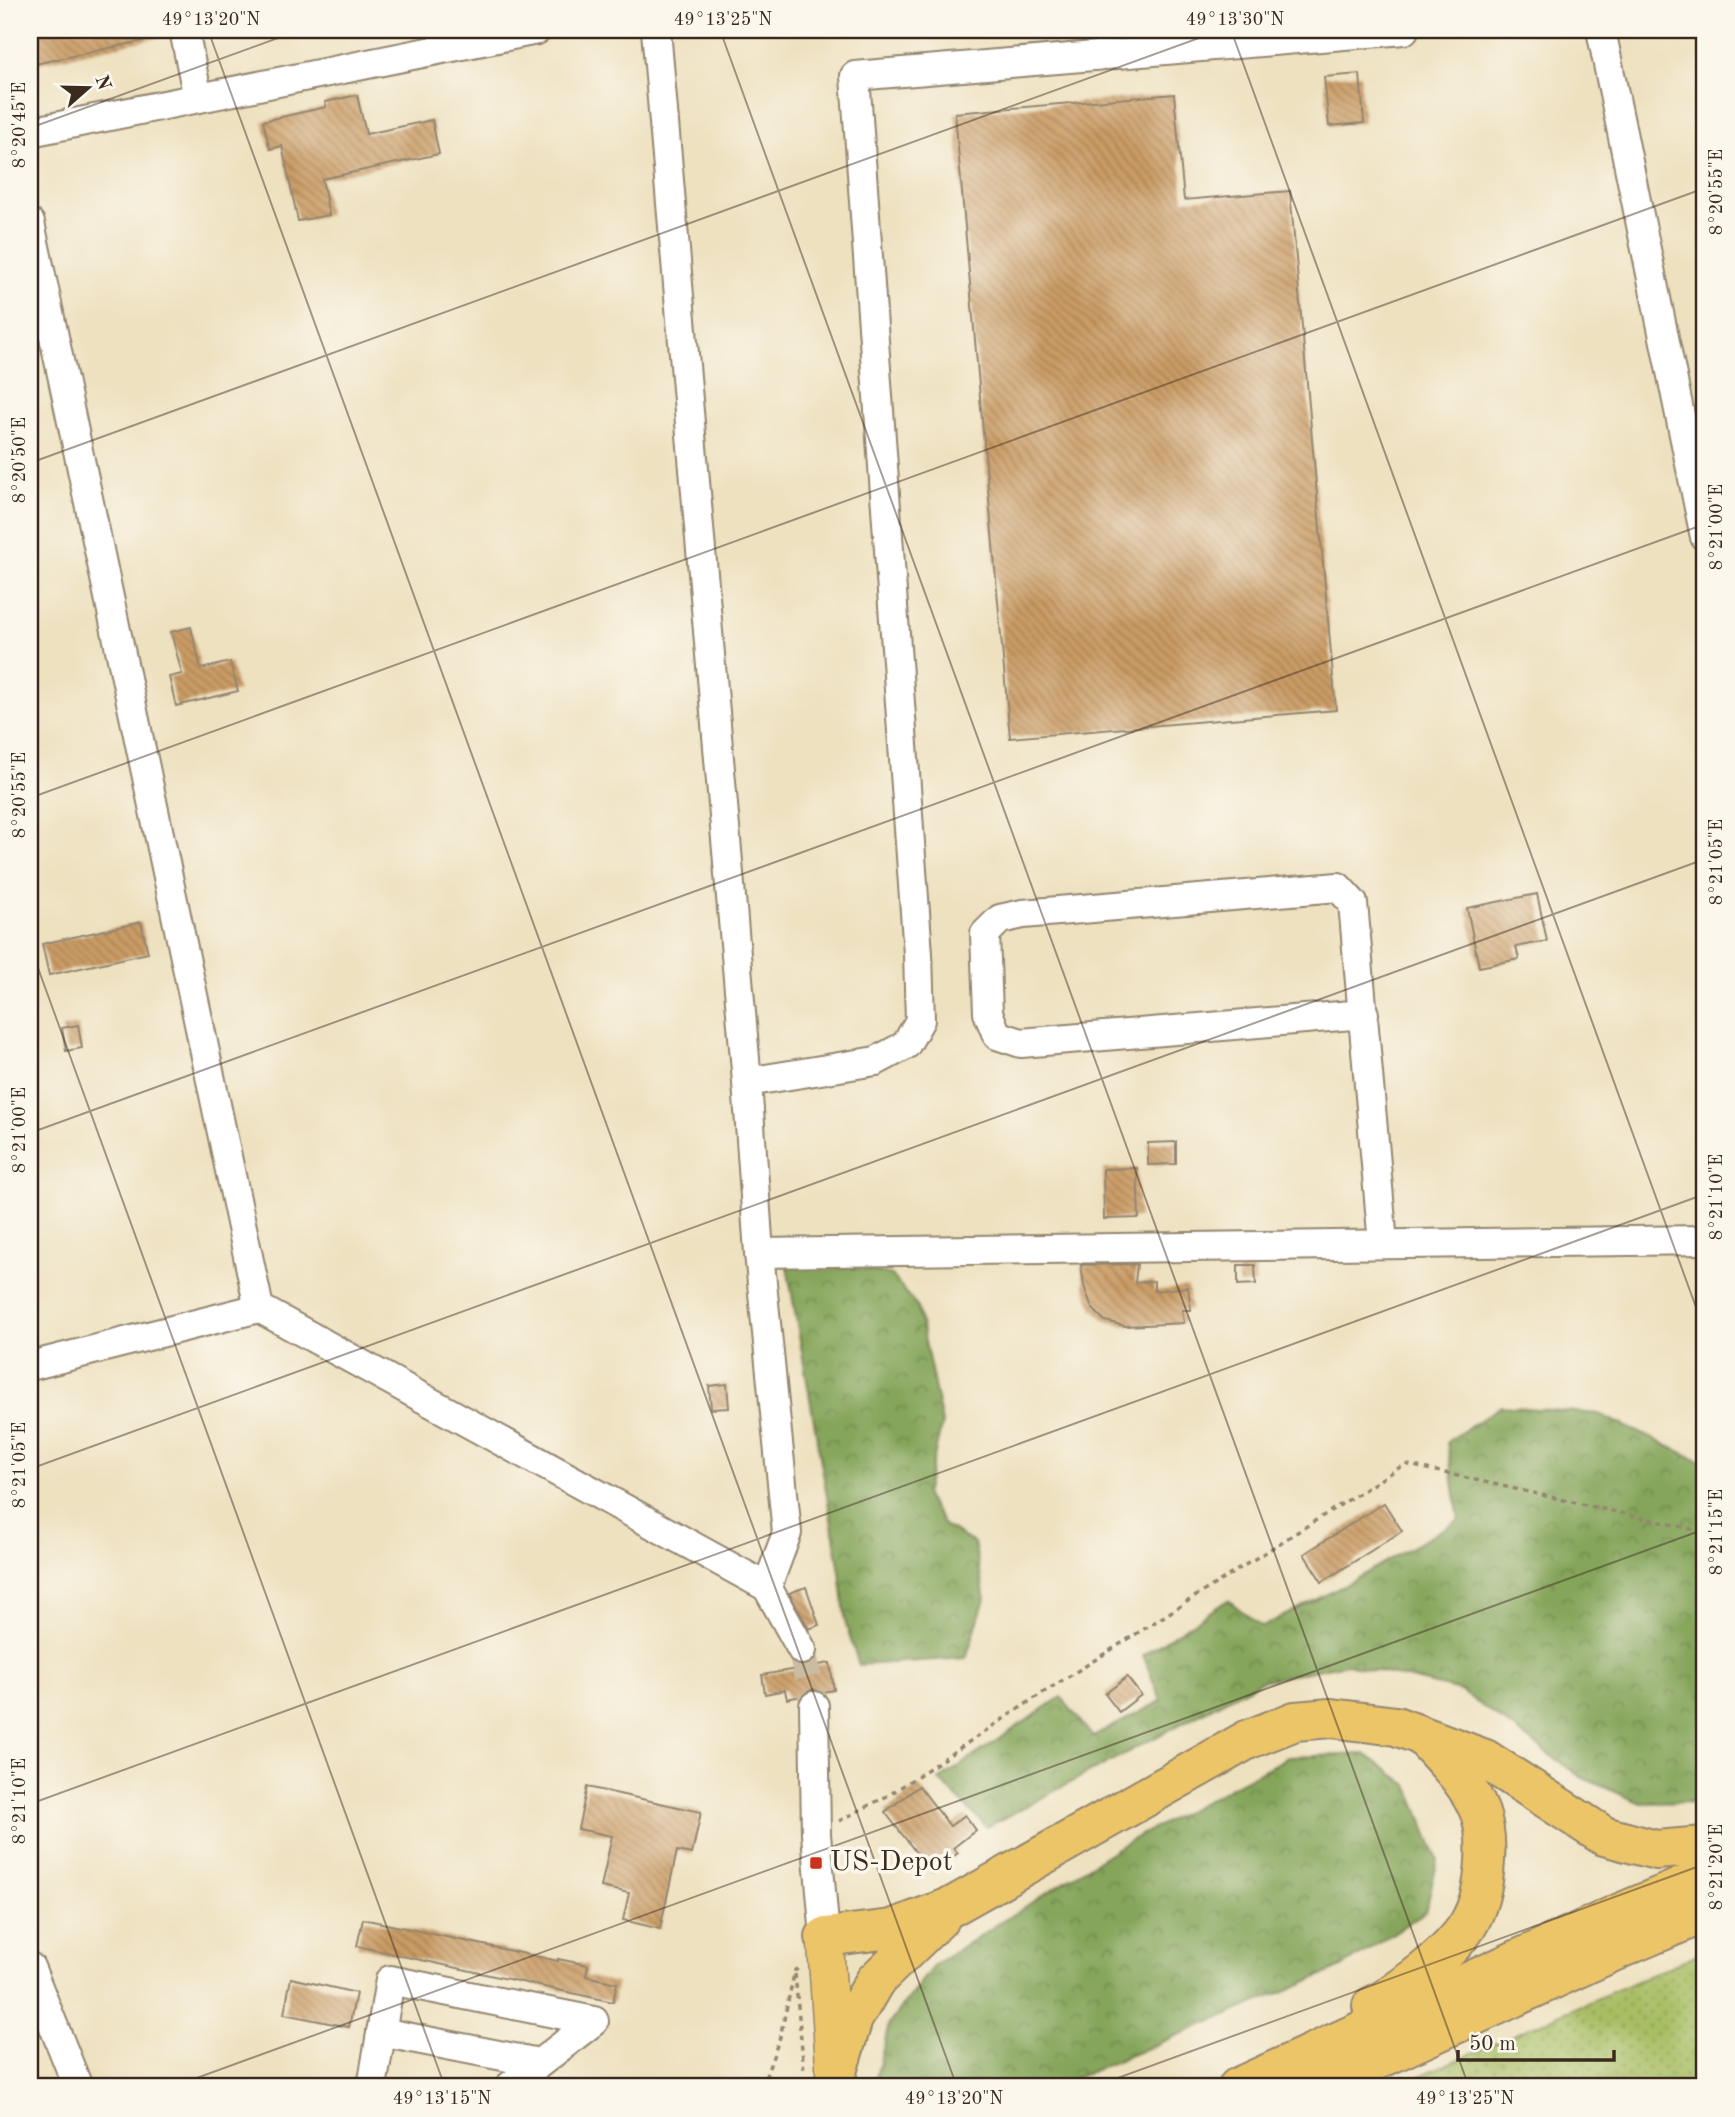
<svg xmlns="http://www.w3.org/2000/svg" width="1735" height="2117" font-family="'Old Standard TT',serif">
<defs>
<pattern id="grass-dots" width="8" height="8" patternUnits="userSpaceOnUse" patternTransform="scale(1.75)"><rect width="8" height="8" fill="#a7be64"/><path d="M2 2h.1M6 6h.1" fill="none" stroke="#899b52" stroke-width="1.8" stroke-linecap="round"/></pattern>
<pattern id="forest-crowns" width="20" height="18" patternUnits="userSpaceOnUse" patternTransform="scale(1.75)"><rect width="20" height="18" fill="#85a55a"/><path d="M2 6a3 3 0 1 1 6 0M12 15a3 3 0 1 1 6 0" fill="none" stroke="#6e874a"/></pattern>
<pattern id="building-back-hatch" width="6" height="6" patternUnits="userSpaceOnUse" patternTransform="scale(1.75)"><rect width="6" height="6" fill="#ca9c65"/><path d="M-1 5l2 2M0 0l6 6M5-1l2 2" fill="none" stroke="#a57f53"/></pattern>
</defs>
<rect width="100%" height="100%" fill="#fbf7ec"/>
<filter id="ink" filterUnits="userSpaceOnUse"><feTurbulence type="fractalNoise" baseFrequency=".0143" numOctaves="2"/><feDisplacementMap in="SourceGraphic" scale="14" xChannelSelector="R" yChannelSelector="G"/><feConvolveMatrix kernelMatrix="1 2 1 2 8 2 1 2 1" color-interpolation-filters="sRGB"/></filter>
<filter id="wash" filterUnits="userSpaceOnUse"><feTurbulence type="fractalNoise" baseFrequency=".00686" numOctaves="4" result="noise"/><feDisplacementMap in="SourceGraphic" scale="28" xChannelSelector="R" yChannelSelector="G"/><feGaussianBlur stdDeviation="1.57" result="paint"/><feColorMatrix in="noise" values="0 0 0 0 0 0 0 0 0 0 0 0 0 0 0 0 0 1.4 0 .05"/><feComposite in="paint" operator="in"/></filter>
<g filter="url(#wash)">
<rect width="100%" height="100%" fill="#eee1c0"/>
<!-- grass -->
<path fill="url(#grass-dots)" stroke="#717441" stroke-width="2" d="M1705,1951V2087H1395Z"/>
<!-- forest -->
<g fill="url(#forest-crowns)" stroke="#60683c" stroke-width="2">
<path d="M787,1266H848L892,1275L918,1308L942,1423L925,1495L945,1526L974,1543L985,1599L966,1658L859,1665L846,1625L840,1571Z"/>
<path d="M1501,1406L1599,1414L1705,1463V1802L1641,1803L1581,1777L1461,1691L1347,1664L1261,1681L987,1827L939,1780L1061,1697L1093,1737L1161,1701L1143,1655L1228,1600L1262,1627L1343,1586L1459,1520L1447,1442Z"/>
<path d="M1365,1754L1408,1785L1438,1860L1425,1912L1342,1967L1054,2087H874L889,2024L934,1965L1122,1845L1288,1757Z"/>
</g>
<g id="blocks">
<!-- building -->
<g fill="url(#building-back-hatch)">
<path d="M30,30H160L161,37L35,64Z"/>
<path d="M1360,74L1364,123L1329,126L1324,77Z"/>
<path d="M1174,94L1184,200L1290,191L1336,710L1010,738L955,113Z"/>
<path d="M357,95L366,134L432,120L439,154L322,179L329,215L298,221L282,146L270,149L263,121L326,107L325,102Z"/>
<path d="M191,627L201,669L230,662L238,691L176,706L169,677L182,674L171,632Z"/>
<path d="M1537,894L1547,941L1516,947L1519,959L1479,967L1467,908Z"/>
<path d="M141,922L148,953L49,975L42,944Z"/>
<path d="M78,1025L82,1048L66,1051L62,1028Z"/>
<path d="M1176,1142V1164L1148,1165V1143Z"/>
<path d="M1137,1168L1139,1218L1104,1219L1103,1169Z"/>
<path d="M1137,1264L1135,1283L1154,1281V1291L1188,1287L1191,1310H1182L1184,1323L1125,1326L1105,1321L1092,1308L1084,1286L1081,1265Z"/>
<path d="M1238,1265H1255L1256,1284L1238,1285Z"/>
<path d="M727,1384L729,1408L711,1409L709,1386Z"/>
<path d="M1384,1503L1402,1531L1322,1582L1304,1554Z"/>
<path d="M806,1587L819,1625L809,1629L789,1593Z"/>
<path d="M830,1663L834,1690L823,1692L813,1689L801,1696L787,1699L785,1690L765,1694L762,1675Z"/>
<path d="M1127,1677L1141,1695L1119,1712L1105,1694Z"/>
<path d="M919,1786L950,1826L965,1815L976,1830L953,1848L958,1853L932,1873L885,1812Z"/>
<path d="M587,1787L701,1812L692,1854L677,1851L660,1929L623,1920L629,1893L601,1887L612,1836L578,1829Z"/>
<path d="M363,1919L558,1961V1959L588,1965L586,1976L617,1983L613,2002L357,1946Z"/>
<path d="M291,1978L356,1993L349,2027L284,2014Z"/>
</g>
</g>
</g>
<g filter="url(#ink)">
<use href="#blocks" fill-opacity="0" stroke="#94866f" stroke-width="2"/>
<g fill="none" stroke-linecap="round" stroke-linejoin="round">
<!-- minor-tunnel -->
<path stroke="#cabca0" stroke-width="28" stroke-dasharray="28 14" stroke-linecap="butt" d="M802,1650L814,1706"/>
<!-- minor casing -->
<g stroke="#94866f" stroke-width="32">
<g id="minor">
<path d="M184,30L198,98"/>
<path d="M656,30L747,1082L759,1253L787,1533L767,1587"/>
<path d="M1601,30L1705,537"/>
<path d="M30,132L537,30"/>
<path d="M30,223L259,1308L767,1587L802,1650"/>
<path d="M1364,1014L1021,1043L997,1035L988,1013L985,934L1000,919L1023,914L1338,887L1353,903L1383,1244"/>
<path d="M747,1082L876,1061L906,1045L920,1020L918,954L855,76L1404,30"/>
<path d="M759,1253L1705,1240"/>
<path d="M30,1366L259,1308"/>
<path d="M814,1706L816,1834L825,1937"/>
<path d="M30,1967L78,2087"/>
<path d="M381,2032L539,2063"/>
<path d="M372,2087L390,1980L594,2021L509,2087"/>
</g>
</g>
<!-- major casing -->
<g stroke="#94866f" stroke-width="38">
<path id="major" d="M825,1937L834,2073"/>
</g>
<!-- highway casing -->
<g stroke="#94866f" stroke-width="42">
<g id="highway">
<path d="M825,1937L892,1929L953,1906L1247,1740L1295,1721L1331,1718L1396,1726L1485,1759L1604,1836L1656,1850L1705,1846"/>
<path d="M1372,2006C1390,1998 1405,1985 1421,1973C1463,1939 1482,1917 1485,1861C1486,1846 1485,1827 1480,1813C1469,1784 1446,1762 1425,1739"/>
<path d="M835,2078L853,2019L875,1981L941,1917"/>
<path d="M1238,2087L1615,1915L1705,1877"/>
<path d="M1318,2087L1622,1948L1705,1913"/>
</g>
</g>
<!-- path -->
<g stroke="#94866f" stroke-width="3.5" stroke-dasharray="5 5" stroke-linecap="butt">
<path d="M839,1821L889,1795L1041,1694L1405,1464L1705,1532"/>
<path d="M795,1974L804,2071"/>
<path d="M762,2087L780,2037L795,1970L800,1969"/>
</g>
<!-- minor -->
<use href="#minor" stroke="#fff" stroke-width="28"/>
<!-- major -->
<use href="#major" stroke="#edc569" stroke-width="35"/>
<!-- highway -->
<use href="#highway" stroke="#edc569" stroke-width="38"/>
</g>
</g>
<!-- ticks -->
<path fill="none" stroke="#3b2a1e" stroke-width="2" stroke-opacity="0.45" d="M208,30L957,2087M720,30L1469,2087M1231,30L1705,1332M30,128L300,30M30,463L1221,30M30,798L1705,188M30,946L445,2087M30,1133L1705,524M30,1469L1705,859M30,1804L1705,1194M172,2087L1705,1529M1093,2087L1705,1864"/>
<!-- markers -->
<rect fill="#c8321e" stroke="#fbf7ec" stroke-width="2.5" x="809" y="1856" width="14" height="14" rx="3.5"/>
<g text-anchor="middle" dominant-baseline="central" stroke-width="7" stroke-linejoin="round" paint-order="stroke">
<!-- poi labels -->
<g font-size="28" fill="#3b2a1e" stroke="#fbf7ec" text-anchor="start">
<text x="830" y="1863">US-Depot</text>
</g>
</g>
<!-- margin -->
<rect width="1735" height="2117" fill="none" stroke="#fbf7ec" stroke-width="77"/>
<!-- north arrow -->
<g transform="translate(88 88) rotate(70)" stroke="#fbf7ec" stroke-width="5" paint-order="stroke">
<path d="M0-5L12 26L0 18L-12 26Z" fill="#3b2a1e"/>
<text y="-10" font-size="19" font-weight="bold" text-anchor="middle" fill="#3b2a1e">N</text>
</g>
<!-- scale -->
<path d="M1458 2050v10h156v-10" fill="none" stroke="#3b2a1e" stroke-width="3.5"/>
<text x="1469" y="2050" font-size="21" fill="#3b2a1e" stroke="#fbf7ec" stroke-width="5" paint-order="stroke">50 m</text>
<rect x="38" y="38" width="1658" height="2040" fill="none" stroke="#3b2a1e" stroke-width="2.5"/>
<g font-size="18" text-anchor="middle" fill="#3b2a1e">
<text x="211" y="25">49°13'20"N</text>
<text x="723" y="25">49°13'25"N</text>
<text x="1235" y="25">49°13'30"N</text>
<text transform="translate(19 125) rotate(-90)" y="6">8°20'45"E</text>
<text transform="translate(1716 192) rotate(-90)" y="6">8°20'55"E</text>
<text transform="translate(19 460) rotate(-90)" y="6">8°20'50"E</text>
<text transform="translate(1716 527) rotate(-90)" y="6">8°21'00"E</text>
<text transform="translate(19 795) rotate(-90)" y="6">8°20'55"E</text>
<text transform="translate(1716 862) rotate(-90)" y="6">8°21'05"E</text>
<text transform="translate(19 1130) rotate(-90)" y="6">8°21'00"E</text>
<text transform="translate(1716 1197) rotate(-90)" y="6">8°21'10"E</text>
<text transform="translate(19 1465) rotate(-90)" y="6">8°21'05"E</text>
<text transform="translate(1716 1532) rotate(-90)" y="6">8°21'15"E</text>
<text transform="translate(19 1801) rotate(-90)" y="6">8°21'10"E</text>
<text transform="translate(1716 1867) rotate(-90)" y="6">8°21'20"E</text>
<text x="442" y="2104">49°13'15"N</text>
<text x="954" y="2104">49°13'20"N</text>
<text x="1465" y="2104">49°13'25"N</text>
</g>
</svg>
